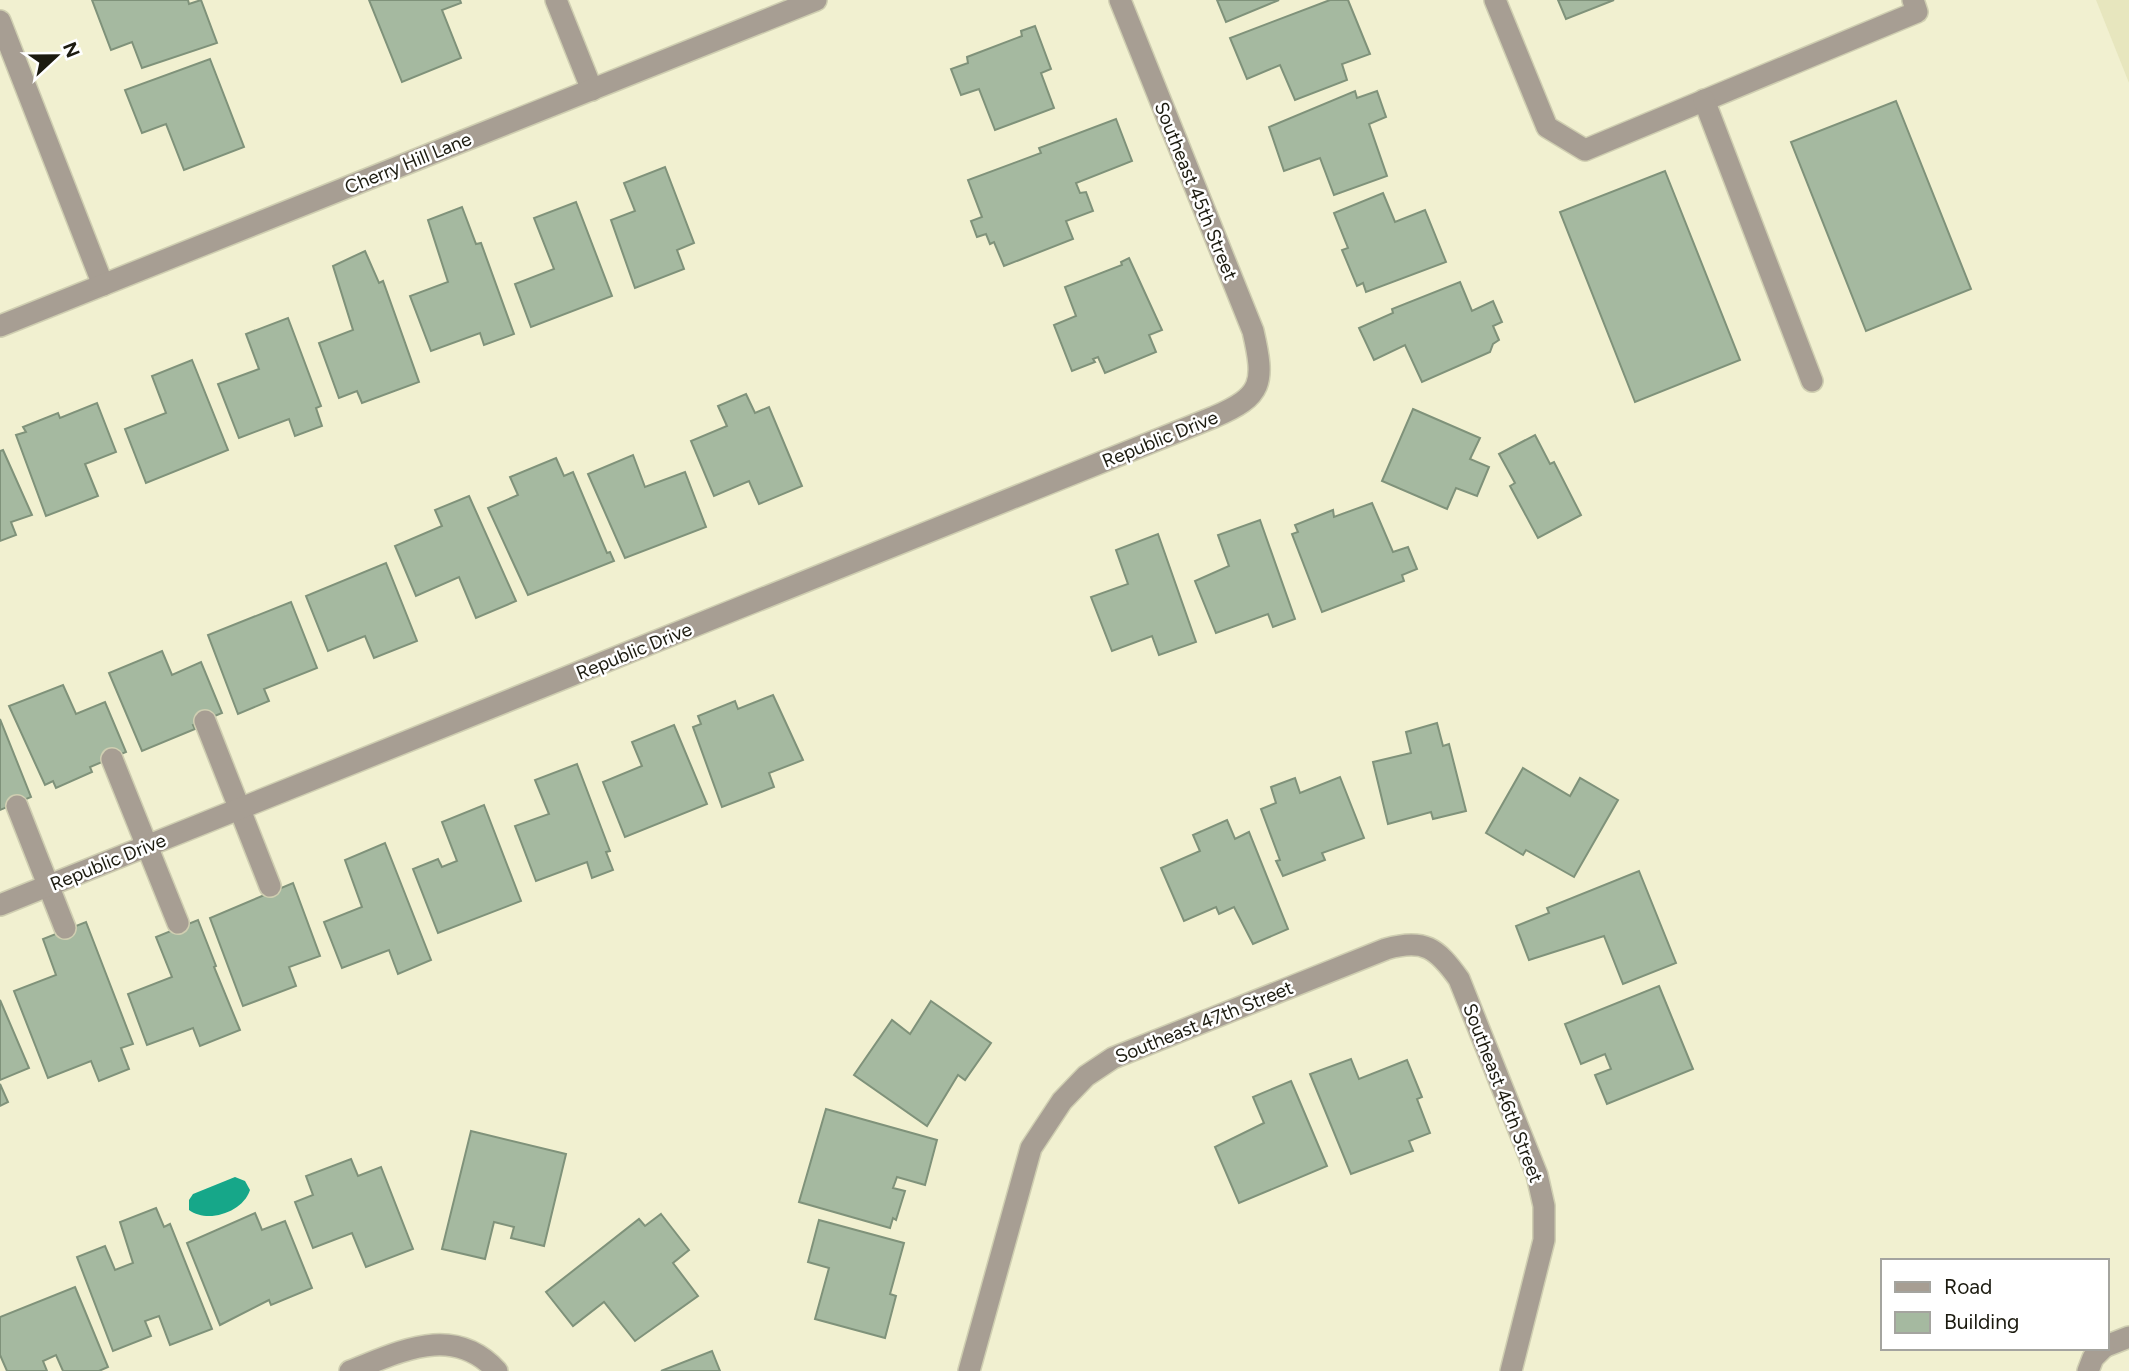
<svg xmlns="http://www.w3.org/2000/svg" width="2129" height="1371" font-family="Figtree,sans-serif">
<rect width="100%" height="100%" fill="#f1f0d0"/>
<!-- built -->
<path fill="#e7e6be" d="M2096,0H2129V83Z"/>
<!-- water -->
<path fill="#16a789" d="M235,1177L245,1181L250,1190C243,1212 208,1224 189,1210V1200L193,1194Z"/>
<!-- building -->
<g fill="#a5b9a0" stroke="#7f927a" stroke-width="2">
<path d="M92,0H188L189,4L201,0L217,43L142,68L132,42L111,50Z"/>
<path d="M369,0H460L461,3L442,10L461,58L402,82Z"/>
<path d="M1217,0H1279L1226,22Z"/>
<path d="M1330,0H1348L1370,54L1342,64L1347,80L1295,100L1280,65L1247,79L1230,38Z"/>
<path d="M1558,0H1614L1566,19Z"/>
<path d="M1035,26L1051,69L1041,73L1054,108L995,130L979,89L961,95L951,69L968,63L967,57L1022,36L1021,31Z"/>
<path d="M210,59L244,147L184,170L166,124L142,133L125,90Z"/>
<path d="M1355,91L1357,98L1377,91L1386,117L1369,124L1387,176L1334,195L1320,158L1284,171L1269,127Z"/>
<path d="M1896,101L1971,289L1866,331L1791,142Z"/>
<path d="M1116,119L1132,161L1076,183L1080,193L1086,192L1093,211L1066,221L1073,239L1004,266L994,242L990,244L986,234L977,237L971,221L982,217L968,180L1041,153L1039,148Z"/>
<path d="M665,167L694,243L677,250L684,269L635,288L611,220L635,211L624,183Z"/>
<path d="M1665,171L1740,360L1635,402L1560,212Z"/>
<path d="M1383,193L1395,222L1425,210L1446,262L1366,292L1363,283L1357,286L1342,250L1348,248L1334,213Z"/>
<path d="M576,202L612,296L531,327L515,284L554,269L534,218Z"/>
<path d="M462,207L476,244L481,243L514,334L484,345L480,333L431,351L410,296L448,282L428,220Z"/>
<path d="M365,251L379,283L383,281L419,382L362,403L357,391L339,398L319,343L353,330L333,266Z"/>
<path d="M1129,258L1162,330L1149,335L1156,352L1105,373L1098,357L1093,359L1095,362L1072,371L1054,325L1076,316L1065,287L1122,265L1121,262Z"/>
<path d="M1460,282L1472,311L1493,301L1502,322L1493,326L1499,340L1493,344L1490,352L1422,382L1405,345L1374,360L1359,328L1393,313L1392,309Z"/>
<path d="M288,318L321,406L316,408L322,426L295,436L289,419L239,438L218,384L259,369L246,334Z"/>
<path d="M192,360L228,450L146,483L125,429L166,413L152,376Z"/>
<path d="M746,394L755,413L769,407L802,486L759,504L749,481L714,496L691,441L727,426L718,406Z"/>
<path d="M97,403L116,452L85,464L98,496L46,516L16,435L26,432L23,427L58,413L60,418Z"/>
<path d="M1413,409L1480,438L1470,459L1489,467L1477,496L1456,488L1447,509L1382,481Z"/>
<path d="M1535,435L1550,464L1554,462L1581,515L1538,538L1510,486L1515,483L1499,454Z"/>
<path d="M3,450L32,515L11,522L16,535L0,541V451Z"/>
<path d="M633,455L645,487L685,472L706,527L625,558L588,474Z"/>
<path d="M556,458L564,476L573,472L607,553L610,552L614,561L528,595L488,508L518,495L510,477Z"/>
<path d="M469,496L516,601L476,618L459,577L416,596L395,546L442,526L435,510Z"/>
<path d="M1372,503L1393,552L1408,547L1417,569L1402,575L1404,581L1322,612L1292,534L1298,532L1295,525L1333,510L1334,517Z"/>
<path d="M1260,520L1295,619L1273,627L1268,614L1216,633L1195,581L1229,566L1218,535Z"/>
<path d="M1158,534L1196,642L1159,655L1152,636L1112,651L1091,597L1128,584L1116,550Z"/>
<path d="M386,563L417,641L374,658L365,636L328,651L306,596Z"/>
<path d="M291,602L317,668L264,689L269,701L238,714L208,635Z"/>
<path d="M162,651L172,675L201,662L222,713L193,725L195,729L142,751L109,673Z"/>
<path d="M63,685L76,714L105,702L126,752L90,767L92,772L56,788L53,781L45,785L9,706Z"/>
<path d="M773,695L803,760L769,773L774,787L722,807L693,727L701,724L698,716L735,701L738,709Z"/>
<path d="M0,719L31,797L0,810Z"/>
<path d="M1437,723L1443,746L1449,744L1466,811L1433,819L1431,812L1388,824L1373,762L1411,753L1406,732Z"/>
<path d="M674,725L707,804L625,837L603,782L642,766L632,742Z"/>
<path d="M577,764L610,851L606,852L613,870L592,878L587,862L536,881L515,826L549,814L535,780Z"/>
<path d="M1523,768L1570,796L1580,778L1618,800L1574,877L1526,850L1523,855L1486,833Z"/>
<path d="M1340,777L1364,838L1322,853L1325,860L1283,876L1276,861L1280,860L1261,809L1276,803L1271,787L1295,778L1300,793Z"/>
<path d="M484,805L521,901L438,933L413,869L438,859L442,867L457,861L442,822Z"/>
<path d="M1227,820L1235,839L1249,832L1288,929L1253,944L1234,907L1219,914L1216,907L1184,921L1161,868L1200,851L1193,835Z"/>
<path d="M385,843L431,960L398,974L389,950L342,968L324,922L362,907L345,860Z"/>
<path d="M1639,871L1676,963L1623,984L1604,936L1529,960L1516,926L1549,913L1547,908Z"/>
<path d="M293,883L320,956L289,967L296,986L243,1006L210,918Z"/>
<path d="M198,920L216,966L214,967L240,1030L200,1046L193,1028L147,1045L128,994L172,977L156,937Z"/>
<path d="M86,922L133,1044L121,1048L129,1069L99,1081L91,1061L48,1078L14,991L56,975L43,939Z"/>
<path d="M1659,986L1693,1069L1607,1104L1595,1075L1611,1069L1605,1054L1581,1064L1565,1024Z"/>
<path d="M0,1000L29,1068L0,1080Z"/>
<path d="M931,1001L991,1043L965,1080L958,1075L927,1126L854,1075L892,1020L910,1034Z"/>
<path d="M1351,1059L1359,1079L1407,1060L1422,1097L1417,1099L1430,1133L1409,1141L1413,1151L1351,1174L1310,1074Z"/>
<path d="M1291,1081L1327,1166L1239,1203L1215,1147L1264,1123L1253,1097Z"/>
<path d="M0,1084L8,1102L0,1106Z"/>
<path d="M826,1109L937,1140L925,1185L897,1177L893,1188L905,1191L896,1220L893,1218L890,1228L799,1202Z"/>
<path d="M471,1131L566,1154L544,1246L511,1238L514,1227L494,1222L485,1259L442,1249Z"/>
<path d="M351,1159L358,1176L381,1167L413,1249L366,1267L352,1233L313,1248L295,1202L313,1195L306,1176Z"/>
<path d="M156,1208L164,1227L170,1224L212,1329L170,1345L159,1316L145,1321L151,1336L113,1351L77,1257L105,1246L115,1270L133,1263L120,1222Z"/>
<path d="M255,1213L262,1230L285,1221L312,1288L271,1305L269,1300L220,1325L187,1243Z"/>
<path d="M661,1214L689,1250L673,1263L698,1296L635,1341L604,1302L573,1326L546,1292L639,1219L645,1226Z"/>
<path d="M819,1220L904,1243L890,1294L896,1296L885,1338L815,1319L829,1268L808,1262Z"/>
<path d="M75,1287L108,1367L99,1371H63L56,1355L43,1361L47,1371H7L0,1355V1317Z"/>
<path d="M712,1351L720,1371H661Z"/>
</g>
<g fill="none" stroke-linecap="round" stroke-linejoin="round">
<!-- minor casing -->
<g stroke="#cfceb1" stroke-width="24">
<g id="minor">
<path d="M556,0L592,90"/>
<path d="M1495,0L1547,127L1585,150L1917,12L1913,0"/>
<path d="M0,21L103,285"/>
<path d="M1704,100L1812,381"/>
<path d="M0,326L816,0"/>
<path d="M205,721L270,886"/>
<path d="M112,759L178,923"/>
<path d="M17,806L65,928"/>
<path d="M0,905L1214,417C1263,396 1265,383 1253,331L1120,0"/>
<path d="M2106,1346L2129,1337"/>
<path d="M350,1371C400,1352 453,1323 497,1371"/>
<path d="M969,1371L1031,1148L1062,1101L1086,1076L1113,1058L1386,949C1424,938 1437,948 1459,979L1537,1175L1544,1206V1240L1511,1371"/>
<path d="M2088,1371L2093,1358L2103,1348"/>
</g>
</g>
<!-- minor -->
<use href="#minor" stroke="#a79e93" stroke-width="21"/>
</g>
<g text-anchor="middle" dominant-baseline="central" stroke-width="5" stroke-linejoin="round" paint-order="stroke">
<!-- street labels -->
<g font-size="19" fill="#1c1b10" stroke="#fff">
<text transform="translate(408 163) rotate(-22)">Cherry Hill Lane</text>
<text transform="translate(1196 191) rotate(68)">Southeast 45th Street</text>
<text transform="translate(1160 439) rotate(-22)">Republic Drive</text>
<text transform="translate(634 651) rotate(-22)">Republic Drive</text>
<text transform="translate(108 862) rotate(-22)">Republic Drive</text>
<text transform="translate(1204 1022) rotate(-22)">Southeast 47th Street</text>
<text transform="translate(1503 1093) rotate(69)">Southeast 46th Street</text>
</g>
</g>
<!-- legend -->
<rect x="1881" y="1259" width="228" height="91" fill="#ffffff" stroke="#a4a49f" stroke-width="2"/>
<rect x="1895" y="1282" width="35" height="10" fill="#a79e93" stroke="#a4a49f" stroke-width="2"/>
<text x="1944" y="1294" font-size="21" fill="#1c1b10">Road</text>
<rect x="1895" y="1312" width="35" height="21" fill="#a5b9a0" stroke="#a4a49f" stroke-width="2"/>
<text x="1944" y="1329" font-size="21" fill="#1c1b10">Building</text>
<!-- north arrow -->
<g transform="translate(56 56) rotate(68)" stroke="#ffffff" stroke-width="5" paint-order="stroke">
<path d="M0-5L12 26L0 18L-12 26Z" fill="#1c1b10"/>
<text y="-10" font-size="19" font-weight="bold" text-anchor="middle" fill="#1c1b10">N</text>
</g>
</svg>
